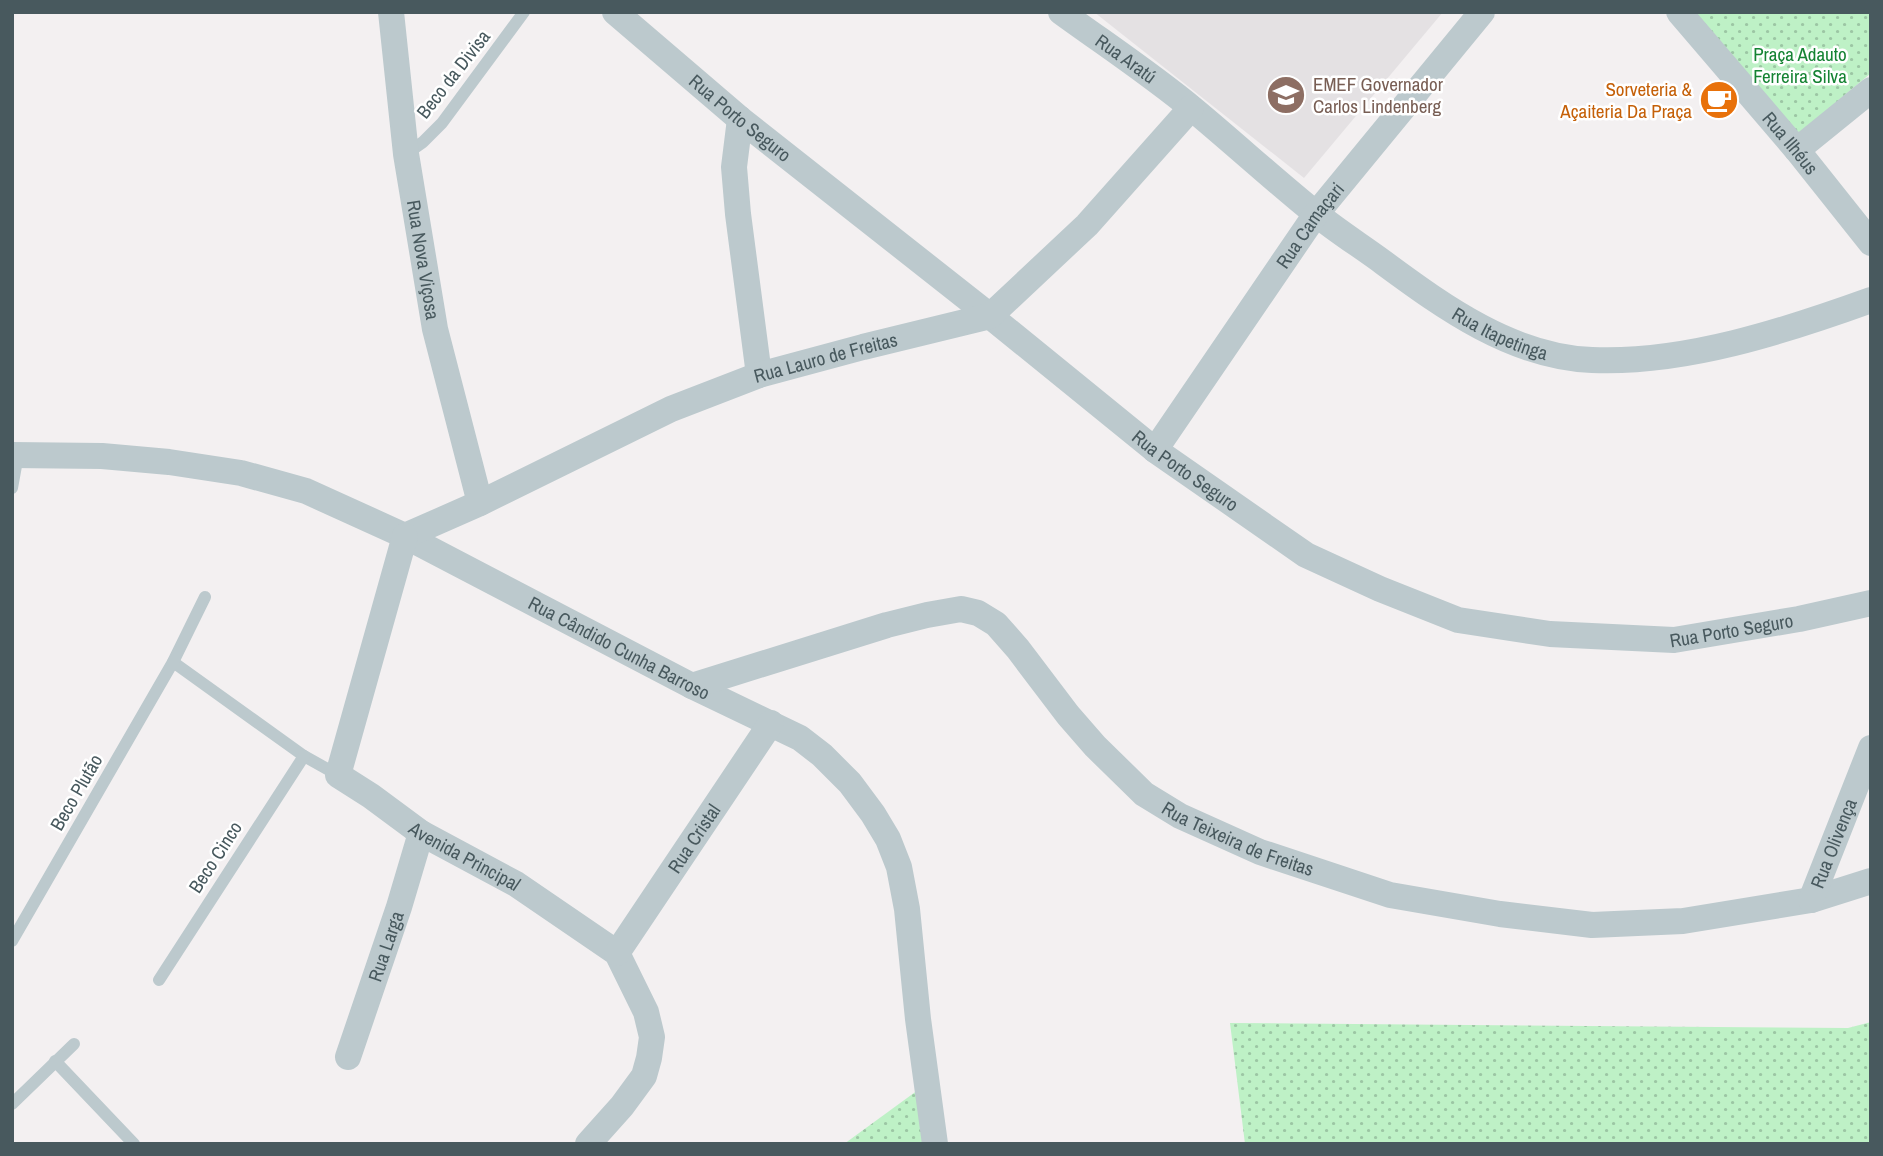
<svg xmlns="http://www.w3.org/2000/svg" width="1883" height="1156" font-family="'Archivo Narrow',sans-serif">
<defs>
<pattern id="green-dots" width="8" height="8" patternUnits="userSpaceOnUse" patternTransform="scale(1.75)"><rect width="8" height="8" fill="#bef1c6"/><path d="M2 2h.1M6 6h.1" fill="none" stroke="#9cc6a4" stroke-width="1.8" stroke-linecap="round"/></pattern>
</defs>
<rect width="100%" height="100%" fill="#f3f0f1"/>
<!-- education -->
<path fill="#e4e1e3" d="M1094,12H1443L1304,178Z"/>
<!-- green -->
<g fill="url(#green-dots)">
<path d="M1687,12H1871V73L1795,137Z"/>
<path d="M1871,1022V1144H1245L1230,1023L1848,1028Z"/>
<path d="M918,1090L923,1144H844Z"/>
</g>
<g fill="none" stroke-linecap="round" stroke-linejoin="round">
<!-- service -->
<g stroke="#bcc9cd" stroke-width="12">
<path d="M406,154L423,142L442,123L524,12"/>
<path d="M12,488L18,455"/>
<path d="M173,662L304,756L338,775"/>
<path d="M12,941L173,662L205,597"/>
<path d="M159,980L304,756"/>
<path d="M55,1061L134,1144"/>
<path d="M12,1104L74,1044"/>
</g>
<!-- minor -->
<g stroke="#bcc9cd" stroke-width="26">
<path id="s1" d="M391,12L406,154L435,329L480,503"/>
<path id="s2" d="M615,12L740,119L990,316L1155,450L1306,555L1380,589L1458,620L1550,634L1674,640L1799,619L1871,603"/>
<path id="s3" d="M1061,12C1105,44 1152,75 1194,110C1235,144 1274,180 1315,213C1337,231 1361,246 1384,263C1445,308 1513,357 1592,360C1684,364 1785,331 1871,300"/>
<path id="s4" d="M1679,12L1797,150L1871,243"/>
<path d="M740,119L734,167L738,214L759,375"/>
<path d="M1797,150L1871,90"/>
<path id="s5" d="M1155,450L1316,214L1482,12"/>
<path id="s6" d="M12,455L102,456L169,462L241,473L306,491L405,536L692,686L800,738L822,755L850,783L873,814L888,839L899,867L907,909L918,1019L935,1144"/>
<path id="s7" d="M405,536L480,503L671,409L759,375L863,347L990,316L1087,225L1191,108"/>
<path id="s8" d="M405,536L338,775L371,796L421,833L516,884L617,953L646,1012L652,1037L649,1058L644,1076L622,1106L588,1144"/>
<path id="s9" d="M692,686L887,625L927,615L961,609L978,613L996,624L1018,649L1068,715L1095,746L1144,794L1180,816L1260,852L1390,895L1500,914L1592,925L1683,921L1811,900L1871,881"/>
<path id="s10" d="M1811,900L1871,748"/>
<path id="s11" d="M617,953L771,723"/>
<path id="s12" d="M348,1057L399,907L421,833"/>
</g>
</g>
<!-- icons -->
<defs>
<g id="school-disc" transform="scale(2.0125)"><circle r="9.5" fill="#8d6e63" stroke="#fff"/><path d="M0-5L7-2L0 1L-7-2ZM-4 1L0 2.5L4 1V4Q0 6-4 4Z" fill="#fff"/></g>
<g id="cafe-disc" transform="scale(2.0125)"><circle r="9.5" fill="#e8710a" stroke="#fff"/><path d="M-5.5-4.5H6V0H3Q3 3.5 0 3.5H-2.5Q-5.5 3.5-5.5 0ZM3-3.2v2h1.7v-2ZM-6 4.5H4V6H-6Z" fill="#fff"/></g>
</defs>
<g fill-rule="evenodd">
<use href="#school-disc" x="1286" y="95"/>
<use href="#cafe-disc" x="1719" y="100"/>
</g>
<g text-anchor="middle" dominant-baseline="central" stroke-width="5" stroke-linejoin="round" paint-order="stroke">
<!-- park labels -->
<g font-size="19" fill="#158333" stroke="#fff">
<text x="1800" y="54">Praça Adauto<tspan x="1800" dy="22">Ferreira Silva</tspan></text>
</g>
<!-- street labels -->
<g font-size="19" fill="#48595e" stroke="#fff">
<text stroke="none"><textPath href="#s3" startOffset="80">Rua Aratú</textPath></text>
<text transform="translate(453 74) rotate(-52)">Beco da Divisa</text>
<text stroke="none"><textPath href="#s2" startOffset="164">Rua Porto Seguro</textPath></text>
<text stroke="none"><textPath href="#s4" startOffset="172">Rua Ilhéus</textPath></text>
<text stroke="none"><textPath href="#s5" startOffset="273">Rua Camaçari</textPath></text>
<text stroke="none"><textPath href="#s1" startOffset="250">Rua Nova Viçosa</textPath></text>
<text stroke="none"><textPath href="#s3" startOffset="546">Rua Itapetinga</textPath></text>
<text stroke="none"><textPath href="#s7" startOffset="458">Rua Lauro de Freitas</textPath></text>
<text stroke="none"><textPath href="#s2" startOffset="732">Rua Porto Seguro</textPath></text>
<text stroke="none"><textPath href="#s2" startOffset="1320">Rua Porto Seguro</textPath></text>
<text stroke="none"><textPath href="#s6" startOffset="648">Rua Cândido Cunha Barroso</textPath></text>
<text transform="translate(76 792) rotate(-60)">Beco Plutão</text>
<text stroke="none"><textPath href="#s9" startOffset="649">Rua Teixeira de Freitas</textPath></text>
<text stroke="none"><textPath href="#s11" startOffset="138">Rua Cristal</textPath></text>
<text stroke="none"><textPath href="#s10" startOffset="61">Rua Olivença</textPath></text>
<text stroke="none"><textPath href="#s8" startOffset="399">Avenida Principal</textPath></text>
<text transform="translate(215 857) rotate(-57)">Beco Cinco</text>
<text stroke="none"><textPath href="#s12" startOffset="117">Rua Larga</textPath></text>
</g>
<!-- education labels -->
<g font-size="19" fill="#785e54" stroke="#fff" text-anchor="start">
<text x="1313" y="84">EMEF Governador<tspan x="1313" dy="22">Carlos Lindenberg</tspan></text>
</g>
<!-- food labels -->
<g font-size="19" fill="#c56008" stroke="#fff" text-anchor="end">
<text x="1692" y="89">Sorveteria &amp;<tspan x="1692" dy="22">Açaiteria Da Praça</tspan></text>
</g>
</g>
<!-- border -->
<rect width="1883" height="1156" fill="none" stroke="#48595e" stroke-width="28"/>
</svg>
